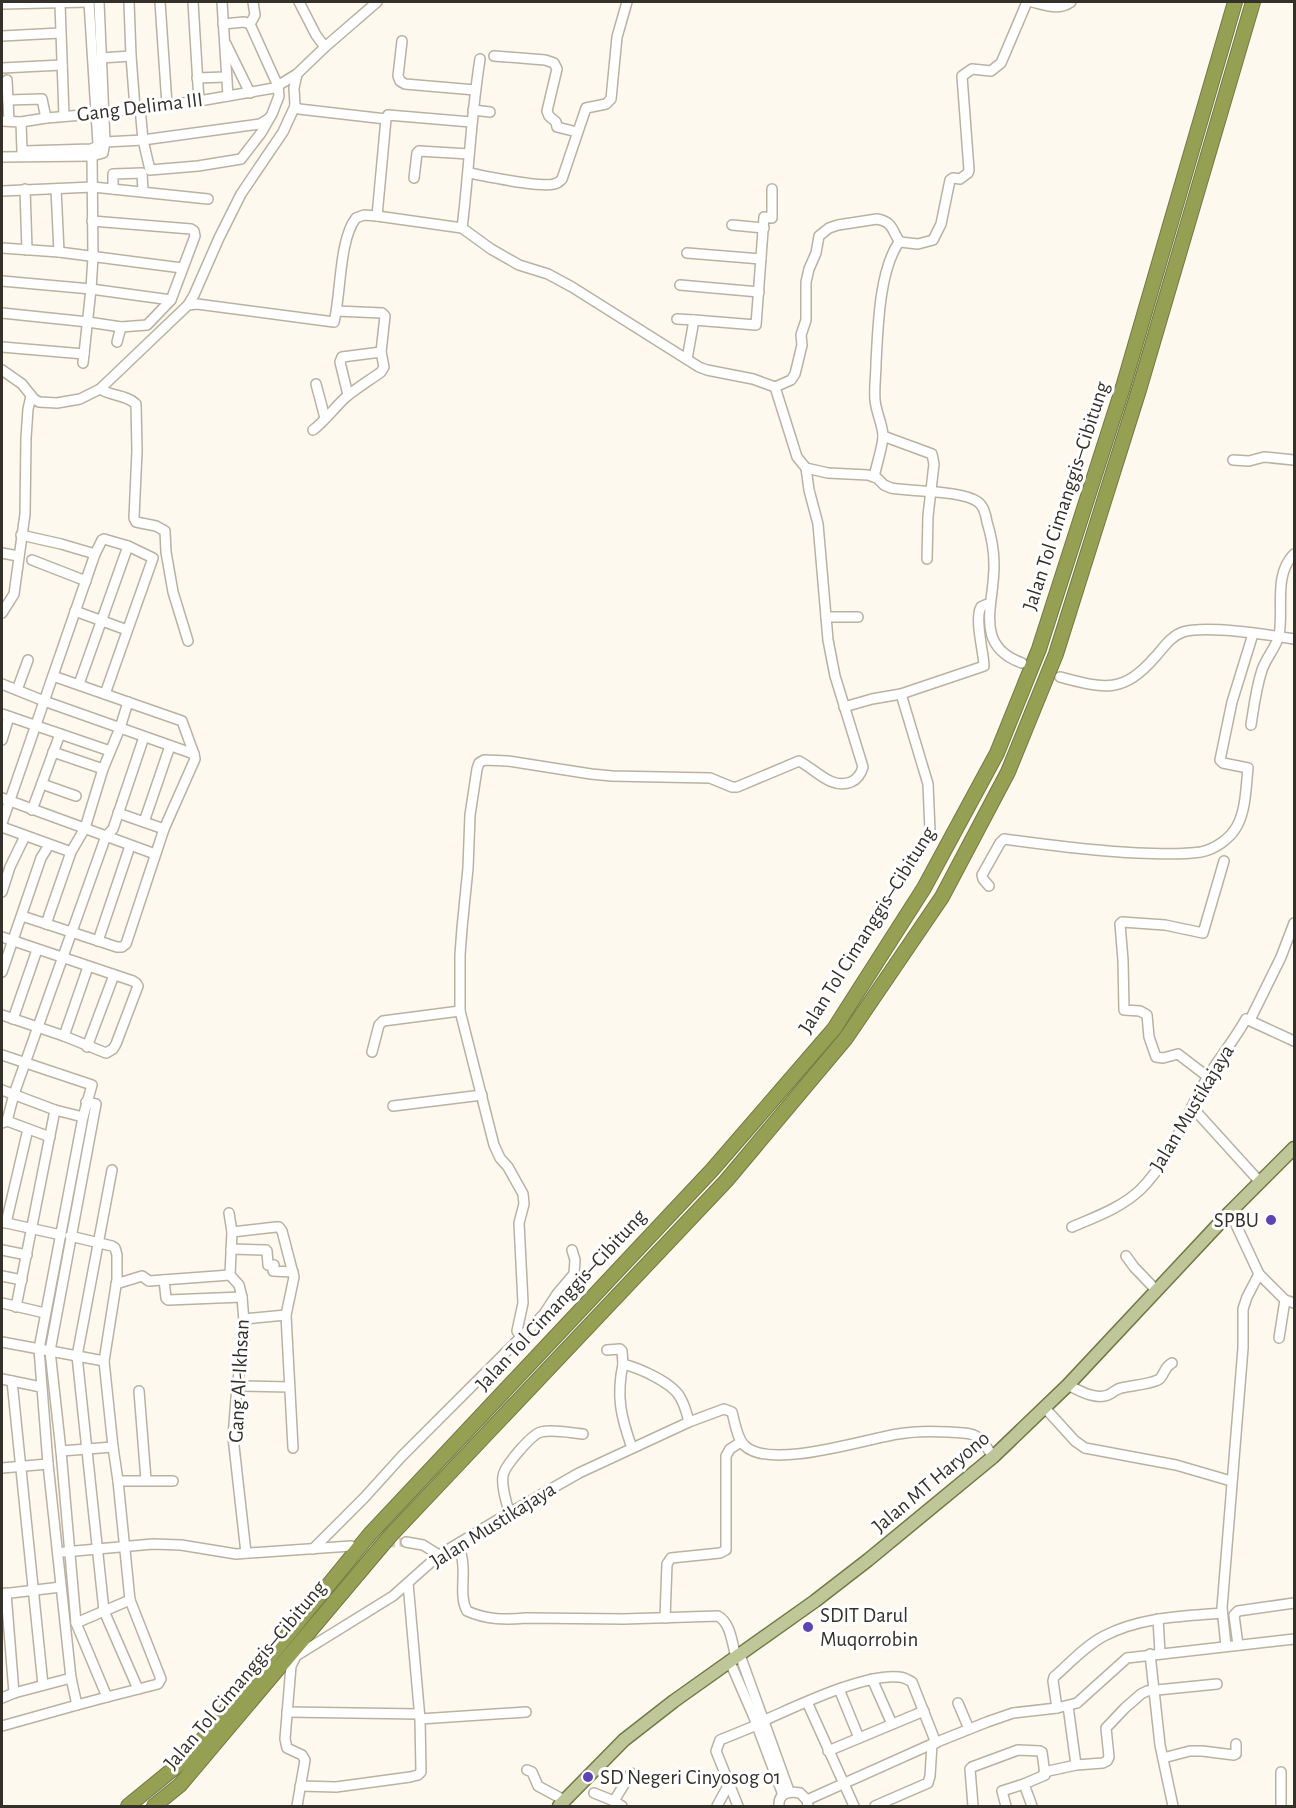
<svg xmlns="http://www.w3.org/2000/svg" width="1296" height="1808" font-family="'Alegreya Sans',sans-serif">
<rect width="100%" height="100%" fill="#fef9ef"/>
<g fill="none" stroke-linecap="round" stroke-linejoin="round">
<!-- minor-tunnel -->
<path stroke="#d6d1c8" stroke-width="9" stroke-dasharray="9 4.5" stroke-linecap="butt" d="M359,1545L406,1542"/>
<!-- minor casing -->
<g stroke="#bab2a1" stroke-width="12">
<g id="minor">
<path d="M129,2L131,56L135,108"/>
<path d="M160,2L167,105"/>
<path d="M193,2L199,101"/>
<path d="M222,2L228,96"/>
<path d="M299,2L316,35L325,47L377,2"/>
<path d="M1032,2C1046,5 1058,11 1071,2"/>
<path d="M2,4L89,2"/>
<path d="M60,4L64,116"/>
<path d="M250,24L255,15L253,2"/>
<path d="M2,36L60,33"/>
<path d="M402,41L398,76L400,81L405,84L475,90"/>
<path d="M226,44L250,93"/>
<path d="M494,56L545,60L554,63L557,69L547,111L549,116L556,122L557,127L577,132"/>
<path d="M101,58L131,56"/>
<path d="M2,68L62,65"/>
<path d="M297,74L294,88L295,106L299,109L386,119"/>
<path d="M197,78L225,77"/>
<path d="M7,80L9,121"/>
<path d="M8,100L42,99L46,118"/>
<path d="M140,108L143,140L150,170L198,166L241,159L261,133L272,114L279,96L278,86L250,24L244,22L223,24"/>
<path d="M473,110L490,112"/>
<path d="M2,121L21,122L46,118L95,114L199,101L274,88L297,74L325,47"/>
<path d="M21,122L22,151"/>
<path d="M105,142L143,140L260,124L268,119"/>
<path d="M25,151L91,149L96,147L98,144L89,2"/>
<path d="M2,157L92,156L103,153L105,142L99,2"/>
<path d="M469,173C486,176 540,188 554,184C559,183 559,182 562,179L586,108L606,104L611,99L617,37L627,2"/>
<path d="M414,178L417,153L419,151L469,154"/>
<path d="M25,189L27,250"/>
<path d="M56,189L59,252"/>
<path d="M113,189V174L142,173L143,191"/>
<path d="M2,191L93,187L208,199"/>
<path d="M377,216L386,119L388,115L471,122"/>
<path d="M732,225L764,228"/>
<path d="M462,228C469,172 471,115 480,59"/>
<path d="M2,248L59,252L182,268"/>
<path d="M687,253L761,259"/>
<path d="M2,281L91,289L171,300"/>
<path d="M680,285L759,292"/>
<path d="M188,305L194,295L219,238L241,194L283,132L295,106"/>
<path d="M2,313L88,322L121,327L147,325L171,300L195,236L194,231L191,229L92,221"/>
<path d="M677,319L694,320"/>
<path d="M117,342L121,327"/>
<path d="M2,347L84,354"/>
<path d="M687,359L694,320L756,325L764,217L772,218V189"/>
<path d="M83,363L91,289L93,257L92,156"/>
<path d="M2,370L22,384L34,399L39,402L57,403L80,399L100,389L188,305L197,304L334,322C341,295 339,239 356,218L364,215L377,216L462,228L491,249L519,265L548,274L572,287L699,367L707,370L753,379L775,387L797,457L806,468L828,473L868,475L877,478L884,485L891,488C913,492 962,490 978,502C984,506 986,516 987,522C991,535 994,550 994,564C995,603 972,645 1022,663"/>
<path d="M316,384L325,418"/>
<path d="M775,387L791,380L795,374L802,345L801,335L806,320V282L809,269L816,253L819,236L829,228L838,225L877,219C894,222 892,232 900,242L918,244L933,240L941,224L950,180L953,178L960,179L968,173L969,170L962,76L972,69L991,71L1001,63L1027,2"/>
<path d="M100,389C111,396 127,395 136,404L137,451L134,518L136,522L156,526L165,531L166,552L173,592L188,641"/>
<path d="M348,395L340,362L342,357L381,352"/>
<path d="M313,430C324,422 335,407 346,397C357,388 370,380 381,372L384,367L381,352L385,316L382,313L337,311"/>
<path d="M883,436L932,454L934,464L928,516L927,559"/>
<path d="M1233,460L1249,461L1264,457L1294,460"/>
<path d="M874,477C876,467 883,445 883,436C883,426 876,412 875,400C874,388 876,375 876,363C878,328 879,271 899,242"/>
<path d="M21,535L61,544L95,554"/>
<path d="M2,553L18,556"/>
<path d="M32,560L86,581"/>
<path d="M75,611L127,630"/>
<path d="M2,613L14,594L25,514L26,438L28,409L31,396"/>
<path d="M826,617H858"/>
<path d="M53,676L182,721L194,754"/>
<path d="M1060,677C1105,689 1123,694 1156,656C1164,647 1171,636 1183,632C1206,625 1270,635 1294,639"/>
<path d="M2,684L44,701L194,754L195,759L164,829L126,944L122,947H117L22,916"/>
<path d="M79,684L128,546"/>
<path d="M17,690L28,660"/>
<path d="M901,694L928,784L930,831"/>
<path d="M844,707L872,699L901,694L984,666C984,654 974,618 981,607C982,606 988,604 990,603"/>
<path d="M2,714L110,751"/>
<path d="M1251,725C1254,706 1256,688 1262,670C1266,658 1276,647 1279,636C1284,609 1273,575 1294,554"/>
<path d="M2,740L9,717"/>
<path d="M53,752L103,769"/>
<path d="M42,784L76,796"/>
<path d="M2,798L155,854"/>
<path d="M32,810L60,734"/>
<path d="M118,813L164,829"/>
<path d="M144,822L170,746"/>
<path d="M2,823L95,554L102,540L104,539L128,546L153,558L105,694"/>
<path d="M2,827L71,852"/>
<path d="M989,886L983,879L982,875L1000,843L1004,839C1048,845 1092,851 1137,853C1158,854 1180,855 1201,852C1215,849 1230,839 1237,826C1246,810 1246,786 1248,768L1223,763L1220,760L1232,702L1253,634"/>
<path d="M2,892L10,867L25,836"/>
<path d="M46,924L71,852L85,828L103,769L120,728L128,702"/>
<path d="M2,937L133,981L136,983L138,986L116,1044L113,1049L106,1053L64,1036L2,1015"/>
<path d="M98,941L130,846"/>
<path d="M2,972L41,858L49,845"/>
<path d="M13,1019L37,950"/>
<path d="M1250,1020L1281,957L1294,923"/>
<path d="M64,1036L88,967"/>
<path d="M87,1047L114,975"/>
<path d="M372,1052L379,1025L383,1021L460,1011"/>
<path d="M2,1055L92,1085L83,1117L39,1349L48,1464L71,1678L77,1705L107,1697"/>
<path d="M1208,1077L1178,1054L1163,1058L1156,1057L1149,1037L1147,1015L1140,1011L1124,1010L1123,960L1120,924L1122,922L1165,925L1203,933L1224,861"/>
<path d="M2,1090L55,1110L83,1117"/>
<path d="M393,1106L482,1095"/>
<path d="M1192,1107L1260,1182"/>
<path d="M7,1121L14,1094L106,836L113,829L144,737"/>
<path d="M2,1123L7,1121L50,1137"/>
<path d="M112,1170L77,1356L104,1611L138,1689"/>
<path d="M229,1213L232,1232L230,1275L239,1285L242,1297L245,1334L237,1386L233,1437L246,1553"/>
<path d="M2,1222L61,1235"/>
<path d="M6,1223L28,1129"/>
<path d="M1072,1227C1095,1217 1121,1208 1140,1190C1170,1161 1187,1113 1208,1076C1220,1057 1235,1039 1246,1019L1294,1041"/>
<path d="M232,1232L276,1227H279L282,1231L294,1277L286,1315L293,1448"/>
<path d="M70,1236L112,1246L115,1248L117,1255V1279L104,1361L113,1447L118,1481L130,1600L161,1679L158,1684L107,1697L76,1623L61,1451L50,1351L96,1104L86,1102"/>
<path d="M231,1249L266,1250L267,1251L268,1265H274L273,1271L293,1272"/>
<path d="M2,1250L27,1255"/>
<path d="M1126,1256L1134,1267L1156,1290"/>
<path d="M1259,1274L1285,1300L1294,1303"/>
<path d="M2,1276L22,1280"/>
<path d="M164,1280L166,1298L168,1300L242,1297"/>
<path d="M116,1284L142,1276L149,1281L230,1275"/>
<path d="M2,1303L45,1313"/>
<path d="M16,1307L55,1110"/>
<path d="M244,1319L286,1315"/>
<path d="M521,1337L517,1331L523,1303L519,1223L524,1204L523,1194L508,1167L500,1158L494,1145L460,1011V955L462,928L468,868L470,815L477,769L479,763L484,760L508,761L591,774L612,776L710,778L732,787H737L799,761C815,769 831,790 851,782C858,779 861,774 863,767L835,676L828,640L818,524L809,490L806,468"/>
<path d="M1279,1338L1285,1300"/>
<path d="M2,1342L104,1361"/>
<path d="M607,1350L620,1349L622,1351L623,1364C639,1368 674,1383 681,1399C685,1406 687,1414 689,1422"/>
<path d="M623,1364C616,1397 621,1417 632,1448"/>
<path d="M2,1379L41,1387"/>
<path d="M12,1381L43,1685"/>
<path d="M1068,1385C1080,1391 1095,1400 1108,1395C1113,1393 1116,1389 1121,1388C1133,1385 1146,1385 1158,1380C1164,1377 1163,1368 1172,1363"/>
<path d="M237,1386L289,1387"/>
<path d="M139,1391L146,1480"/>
<path d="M1045,1408L1075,1441L1085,1448L1176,1465L1231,1481"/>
<path d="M61,1451L113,1447"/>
<path d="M2,1468L48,1464"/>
<path d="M118,1481H173"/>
<path d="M509,1513C507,1502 501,1488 503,1476C504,1466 532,1434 541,1432C554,1429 570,1433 583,1434"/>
<path d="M406,1542L423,1545L439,1555L457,1552L461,1554C467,1572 458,1595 467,1611C487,1620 506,1620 526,1618L624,1619L718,1616C731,1623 732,1644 736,1657"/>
<path d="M313,1549L364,1498L402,1456L544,1314L557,1294L574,1274L575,1260L572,1250"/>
<path d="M64,1552L153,1544L181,1545L236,1554L351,1546"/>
<path d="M6,1593L14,1693"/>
<path d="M2,1594L61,1587"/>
<path d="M665,1618L667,1564L671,1558L720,1553L726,1550V1456L730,1449L741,1442"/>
<path d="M1158,1619L1160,1653"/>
<path d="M76,1623L130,1600"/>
<path d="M1238,1645L1234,1615L1238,1611L1294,1603"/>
<path d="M1226,1646L1222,1608L1243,1348V1309L1247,1297L1259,1274L1230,1212"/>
<path d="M1150,1654L1160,1745L1173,1806"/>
<path d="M740,1655L789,1791"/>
<path d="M730,1662L753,1715L783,1795"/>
<path d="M872,1679L892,1724"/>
<path d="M839,1689L859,1738"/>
<path d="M2,1698L14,1693L71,1678"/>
<path d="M807,1702L854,1806"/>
<path d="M958,1703L969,1729"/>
<path d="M1068,1706L1076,1765"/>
<path d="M1057,1708L1053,1681L1054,1677C1070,1663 1085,1646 1104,1636C1140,1617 1183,1616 1222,1613"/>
<path d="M287,1712L419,1714"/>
<path d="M420,1719L526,1712"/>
<path d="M765,1720C797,1706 865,1673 899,1677C904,1677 908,1680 912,1682L936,1743"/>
<path d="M2,1726L77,1705"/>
<path d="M828,1751L924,1711"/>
<path d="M1163,1758L1190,1751H1202L1234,1755L1236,1754V1744"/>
<path d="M527,1770L532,1772L538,1786L564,1800"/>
<path d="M1044,1772L1076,1765L1103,1763L1107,1761L1109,1757L1106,1728L1125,1708L1141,1694L1147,1691L1217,1684"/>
<path d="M300,1786L336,1787L410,1777L418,1775L421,1772L420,1719L408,1583"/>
<path d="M594,1793L614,1801L622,1806"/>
<path d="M807,1800L932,1744L987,1722L1013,1713L1057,1708L1077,1703L1127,1658L1294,1639"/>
<path d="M614,1801L631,1773"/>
<path d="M297,1806L305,1760L302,1755L287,1748L285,1739L291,1666L296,1656L393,1596L439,1555L509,1513L579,1473L689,1422L724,1409L732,1412C735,1423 737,1439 745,1446C771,1470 865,1439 898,1434C914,1431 932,1431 949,1432C957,1433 968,1432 976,1436C984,1440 988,1450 993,1457"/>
<path d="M717,1806L729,1784"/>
<path d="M738,1806L716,1751L720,1740L757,1725"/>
<path d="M779,1806C778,1793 789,1791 800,1793L807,1800L808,1806"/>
<path d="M875,1806L928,1783L930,1776L932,1744"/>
<path d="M973,1806L970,1769L972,1767L1018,1750L1040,1751L1042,1752L1045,1775L1024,1784L1032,1806"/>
<path d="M1006,1806L1002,1791L1024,1784"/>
<path d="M1281,1806V1772"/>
</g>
</g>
<!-- major casing -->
<g stroke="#737945" stroke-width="15">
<path id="major" d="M559,1806L624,1740L674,1701L815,1601L868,1560L993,1457L1068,1385L1230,1212L1294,1148"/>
</g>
<!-- highway casing -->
<g stroke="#737945" stroke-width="16">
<g id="highway">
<path d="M128,1806L189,1756L370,1534L712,1170L834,1029L924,888L997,753L1039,649L1123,387L1235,2"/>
<path d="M154,1806L180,1785L390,1536L726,1181L846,1038L942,897L1008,772L1056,654L1139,390L1253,2"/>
</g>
</g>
<!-- minor -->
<use href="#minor" stroke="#fff" stroke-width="9"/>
<!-- major -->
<use href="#major" stroke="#bfc698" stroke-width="12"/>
<!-- highway -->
<use href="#highway" stroke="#95a053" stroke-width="14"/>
</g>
<!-- markers -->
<g fill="#5d42ba" stroke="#fff" stroke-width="2">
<circle cx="1271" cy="1220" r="6"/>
<circle cx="808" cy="1627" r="6"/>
<circle cx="588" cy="1777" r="6"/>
</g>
<g text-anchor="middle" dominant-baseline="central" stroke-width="6" stroke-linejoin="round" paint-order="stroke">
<!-- street labels -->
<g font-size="21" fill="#34302a" stroke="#fff">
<text transform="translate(140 107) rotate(-7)">Gang Delima III</text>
<text transform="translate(1066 496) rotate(-72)">Jalan Tol Cimanggis–Cibitung</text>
<text transform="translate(867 930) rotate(-58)">Jalan Tol Cimanggis–Cibitung</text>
<text transform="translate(1192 1108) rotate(-59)">Jalan Mustikajaya</text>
<text transform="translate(561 1300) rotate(-47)">Jalan Tol Cimanggis–Cibitung</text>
<text transform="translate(239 1381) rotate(-87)">Gang Al-Ikhsan</text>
<text transform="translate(931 1482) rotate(-40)">Jalan MT Haryono</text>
<text transform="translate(493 1525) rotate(-32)">Jalan Mustikajaya</text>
<text transform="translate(245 1675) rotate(-50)">Jalan Tol Cimanggis–Cibitung</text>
</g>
<!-- poi labels -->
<g font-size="21" fill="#34302a" stroke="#fff" text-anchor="start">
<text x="1259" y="1220" text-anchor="end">SPBU</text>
<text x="820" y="1615">SDIT Darul<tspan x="820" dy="24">Muqorrobin</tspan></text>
<text x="600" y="1777">SD Negeri Cinyosog 01</text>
</g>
</g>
<!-- border -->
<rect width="1296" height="1808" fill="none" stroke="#34302a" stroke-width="6"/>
</svg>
